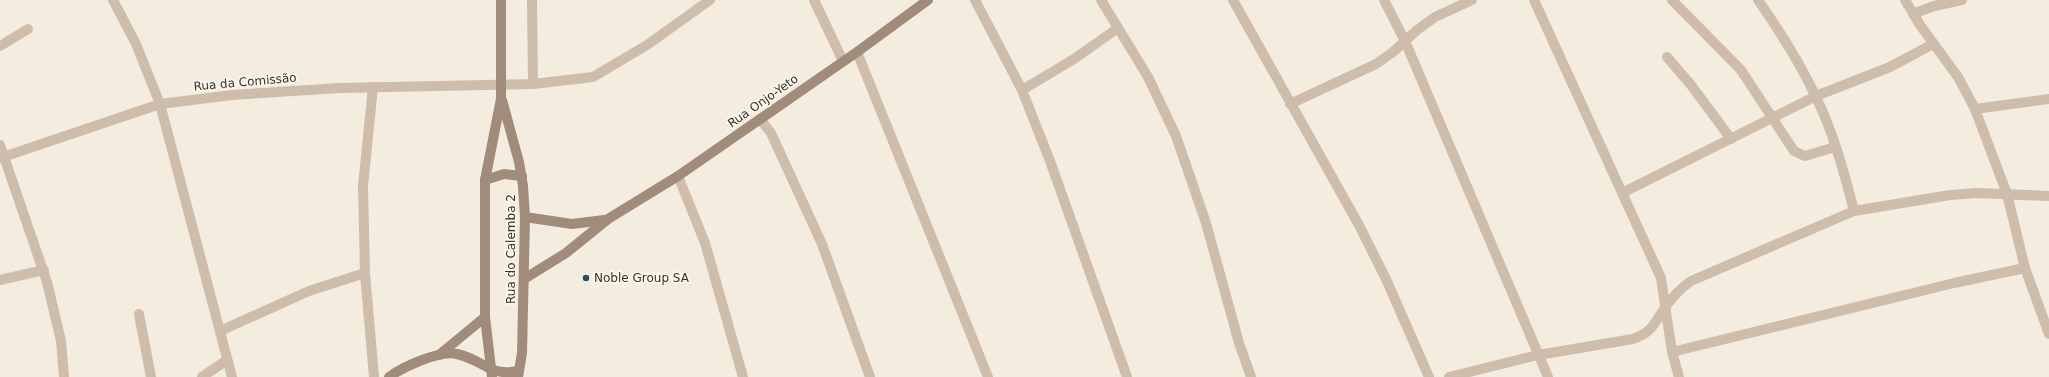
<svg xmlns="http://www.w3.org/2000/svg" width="2049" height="377" font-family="'DejaVu Sans',sans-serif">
<rect width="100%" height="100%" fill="#f4ecdf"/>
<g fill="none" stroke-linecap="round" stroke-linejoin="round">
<!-- street -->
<g stroke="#cdbdaa" stroke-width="10">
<path d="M113,0L136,44L160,104L232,377"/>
<path d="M532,0L533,84"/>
<path d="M814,0L843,61"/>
<path d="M975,0L1022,90L1050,161L1127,377"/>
<path d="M1101,0L1148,77L1176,136L1206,223L1239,343L1251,377"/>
<path d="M1233,0L1360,227L1386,279L1429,377"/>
<path d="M1384,0L1405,41L1548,377"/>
<path d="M1534,0L1661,278L1672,352L1679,377"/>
<path d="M1672,0L1741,70L1794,151L1805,156L1835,147"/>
<path d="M1758,0C1779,30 1799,61 1815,95C1833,131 1844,172 1854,211"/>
<path d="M1905,0L1920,25L1958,77L1975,109L2007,194L2025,268L2049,334"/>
<path d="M1913,14L1934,6L1962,0"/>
<path d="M0,46L28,29"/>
<path d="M857,52L988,377"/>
<path d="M1667,57L1691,85L1731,139"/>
<path d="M373,87L363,186L365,273L374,377"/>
<path d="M1022,90L1074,59L1118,28"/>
<path d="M1290,104L1376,64L1393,52L1417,30L1435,17L1472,0"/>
<path d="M1975,109L2049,99"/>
<path d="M760,119L771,133L822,244L870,377"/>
<path d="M0,145L47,282L61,341L64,377"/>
<path d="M0,158L160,104L232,95L340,88L533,84L593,77L647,45L710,0"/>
<path d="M678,176L705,243L743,377"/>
<path d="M1622,193L1816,96L1890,67L1933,44"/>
<path d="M0,280L44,270"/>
<path d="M139,314L151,377"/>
<path d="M220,331L309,291L365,273"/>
<path d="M1672,352L1954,283L2025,268"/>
<path d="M202,377L227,360"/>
<path d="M1449,377L1538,355L1633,339C1655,331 1654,322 1667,305C1674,295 1681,288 1691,281L1854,211L1950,195L1977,193L2049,196"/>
</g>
<!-- secondary -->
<g stroke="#a18c7b" stroke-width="10">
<path d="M502,100L519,162L523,186L525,217L522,353L518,377"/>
<path d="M485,180L504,174L522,176"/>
<path d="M525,217L572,224L604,220"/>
<path d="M524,279L566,253L608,219L678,176L857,52L928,0"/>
<path d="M439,355L485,317"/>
<path d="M389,377C403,367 439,350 457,354C484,360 489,377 519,371"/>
<path d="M492,377L485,317V180L501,99V0"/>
</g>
</g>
<!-- markers -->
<circle fill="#1d555e" stroke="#fbf5ec" stroke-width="1.5" cx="586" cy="278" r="4"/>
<g text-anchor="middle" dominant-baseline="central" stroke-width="4" stroke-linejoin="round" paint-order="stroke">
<!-- street labels -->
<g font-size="12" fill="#3a302a" stroke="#fbf5ec">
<text transform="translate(245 82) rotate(-5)">Rua da Comissão</text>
<text transform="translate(763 101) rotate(-35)">Rua Onjo-Yeto</text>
<text transform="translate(511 249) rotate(-90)">Rua do Calemba 2</text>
</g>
<!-- poi labels -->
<g font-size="12" fill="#3a302a" stroke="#fbf5ec" text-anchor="start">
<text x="594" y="278">Noble Group SA</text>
</g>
</g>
</svg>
